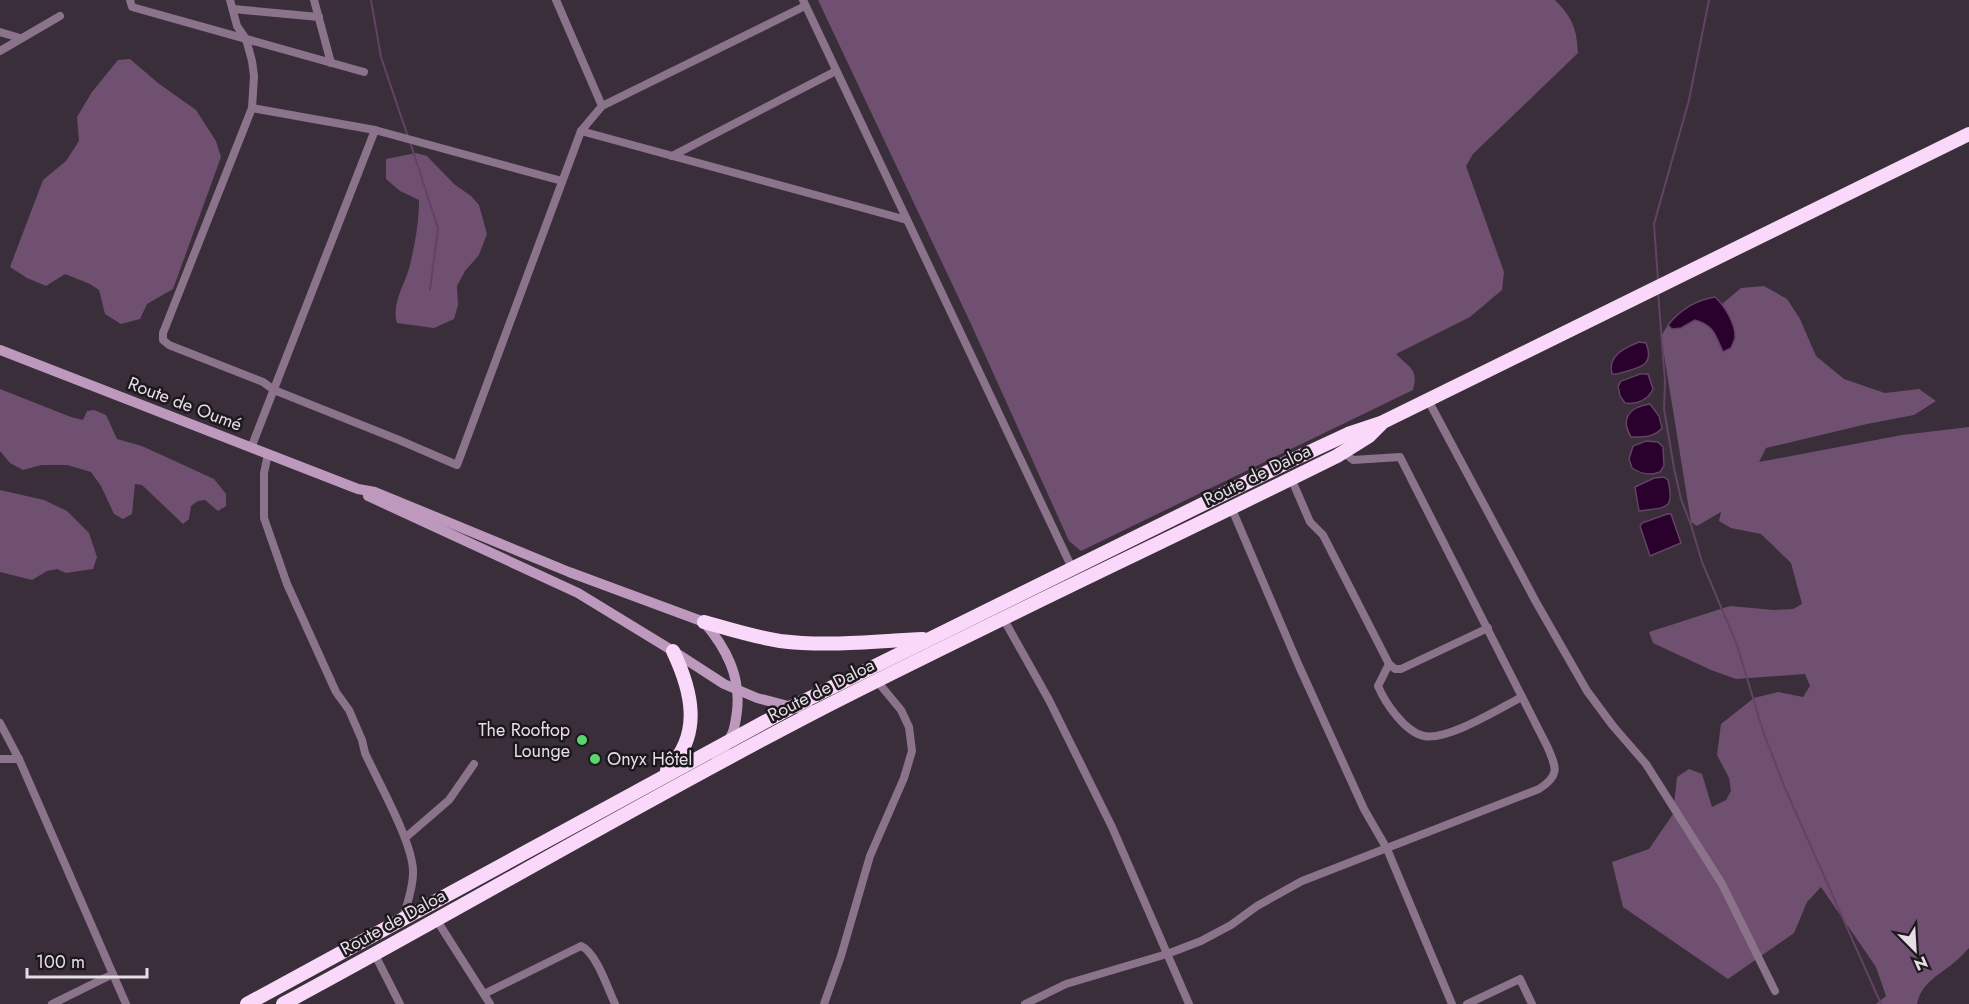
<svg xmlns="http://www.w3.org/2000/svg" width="1969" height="1004" font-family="Jost,sans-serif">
<rect width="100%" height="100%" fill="#392e39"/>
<!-- green -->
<g fill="#705070">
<path d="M818,0H1555C1572,17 1577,29 1578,53L1473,154L1466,166L1504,272L1502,290L1470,317L1396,354C1409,368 1419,368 1413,390L1081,551L1069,541L971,324Z"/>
<path d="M130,59L158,83L196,110L216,141L221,157L173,289L147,304L140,319L121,324L105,314L99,290L90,284L65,274L46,286L27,278L10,267L43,180L66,161L79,141L77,117L92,92L118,60Z"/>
<path d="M416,153L427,156L454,184L471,196L479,205L487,234L479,255L465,271L457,286L458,305L454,319L434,328L397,323C391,303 405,285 410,265C415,244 419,222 419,200L400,191L386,179V159Z"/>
<path d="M1764,286L1787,299L1800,319L1816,356L1844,379L1885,393L1919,389L1936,401L1914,415L1867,424L1766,448L1759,462L1902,435L1969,427V948C1963,954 1958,960 1951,965C1936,977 1921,984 1917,1004H1876L1886,996L1876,967L1821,887L1807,902L1794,933L1728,979L1623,907L1612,862L1649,849L1673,814L1677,777L1689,769L1702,774L1712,807L1726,800L1731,791L1729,778L1717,755L1721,724L1754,698L1778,692L1803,697L1810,686L1805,674L1736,679L1711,670L1653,643L1649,632L1730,606L1774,610L1793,609L1802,604L1791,563L1761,534L1731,528L1719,521L1721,512L1697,526L1691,522L1661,336L1668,325L1672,329L1681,328L1696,320L1711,327L1723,351L1731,348C1738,331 1730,320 1722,304L1741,288Z"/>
<path d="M0,389L71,417L83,420L87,411L94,410L106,415L117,439L142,446L214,479L226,494V506L218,511L205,500L198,501L191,506L189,519L183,524L142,485L135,484L132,514L123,519L114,514L101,486L91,472L67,465H41L23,470L10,463L0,451Z"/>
<path d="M0,490L44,500L67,511L89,533L97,557L93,569L66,573L57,569L47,571L32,580L0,572Z"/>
</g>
<!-- water -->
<g fill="#2a002c" stroke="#624364" stroke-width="1.5">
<path d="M1715,297C1725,306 1736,325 1735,338C1734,342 1732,345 1731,348L1723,352C1715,335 1715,326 1695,320L1681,328L1672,329L1668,325C1680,310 1696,300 1715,297Z"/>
<path d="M1639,342L1646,343C1656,368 1636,368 1617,374H1612C1607,356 1624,348 1639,342Z"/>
<path d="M1640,374H1648L1653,389C1648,400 1637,405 1625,403L1620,396L1618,386L1621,381Z"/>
<path d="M1650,404L1659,416L1662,428C1654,438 1642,437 1631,437C1620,419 1629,407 1650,404Z"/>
<path d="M1646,441L1658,442L1663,447L1664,466L1660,472C1650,476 1641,474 1632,468L1629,459L1633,446Z"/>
<path d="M1664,477L1668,480C1675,511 1666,507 1639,511L1635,487L1654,478Z"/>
<path d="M1667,514H1671L1681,543L1650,556L1640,526L1642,523Z"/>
</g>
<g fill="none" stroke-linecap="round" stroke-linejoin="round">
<!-- stream -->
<g stroke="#624364" stroke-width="2">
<path d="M371,0L381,57L408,137"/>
<path d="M410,142L438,228L430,290"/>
<path d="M1658,280L1654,224L1689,100L1709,0"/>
<path d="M1658,292L1665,381L1664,409L1674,468L1681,499L1691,525L1702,562L1737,645L1763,731L1784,786L1881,1004"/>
</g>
<!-- street -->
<g stroke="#8b748b" stroke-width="8">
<path d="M130,0L132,7L364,72"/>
<path d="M230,0L237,26L246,39L252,61L254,76L252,108L163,333V340L169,345L263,382L274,390L399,440L457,465L581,131L602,106L805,6"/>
<path d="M314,0L331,63"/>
<path d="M556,0L602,106"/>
<path d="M803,0L1072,568"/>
<path d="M233,9L319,17"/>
<path d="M0,32L20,38"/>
<path d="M0,51L60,16"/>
<path d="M252,108L375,130L562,181"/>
<path d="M581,131L907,220"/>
<path d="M672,156L836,71"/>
<path d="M1428,400L1536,602L1587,691L1613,726L1646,764L1722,884L1775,991"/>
<path d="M251,448L375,130"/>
<path d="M268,454L264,473V518L287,584L336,692L349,710L362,740L365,753C378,782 414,844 413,873C413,888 407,904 403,918"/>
<path d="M1291,478L1310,522L1323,535L1389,664L1395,669H1401L1488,628"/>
<path d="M1231,507L1299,666L1364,809L1387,849L1452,1004"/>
<path d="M1003,618L1049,700L1112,827L1189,1004"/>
<path d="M1389,664L1378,686C1385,703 1405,732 1424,736C1448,741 1500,708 1522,697"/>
<path d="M0,723L19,759L126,1004"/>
<path d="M0,759H19"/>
<path d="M405,838L449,800L474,764"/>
<path d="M436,919L490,1004"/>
<path d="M374,953L400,1004"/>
<path d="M484,994L581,946C596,952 608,989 615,1004"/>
<path d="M52,1004L113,974"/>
<path d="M824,1004L841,956L870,856L904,778L912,751L909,727L901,710L877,681"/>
<path d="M1025,1004L1066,984L1167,954L1201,941L1231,925L1257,906L1302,881L1539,789C1561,775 1556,767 1547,746L1400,457L1353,460L1343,452"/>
<path d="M1467,1004L1520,979L1532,1004"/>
</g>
<!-- secondary -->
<g stroke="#bd99bd" stroke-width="10">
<path d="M0,350L358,489L375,492L569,572L704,622C726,648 741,676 737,711C736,719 735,728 732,734C727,746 719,756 713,766"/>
<path d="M368,496L578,593L673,651L724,684L757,698L792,707L818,711"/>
</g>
<!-- highway -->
<g stroke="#fad8f9" stroke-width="14">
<path d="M704,622C729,629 754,637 780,641C828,647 876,641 923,639"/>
<path d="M667,770C703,735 692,691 673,651"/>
<path d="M247,1004L792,707L1292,460L1348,434L1381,423L1969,134"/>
<path d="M283,1004C462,908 637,804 817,711C989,623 1164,542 1337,456L1369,436L1381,424"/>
</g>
</g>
<!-- markers -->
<g fill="#5bd56e" stroke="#1d181d" stroke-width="2">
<circle cx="582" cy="740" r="6"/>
<circle cx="595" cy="759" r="6"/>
</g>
<g text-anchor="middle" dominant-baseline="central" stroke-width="5" stroke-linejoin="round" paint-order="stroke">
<!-- street labels -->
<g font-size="18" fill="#e5dee5" stroke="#1d181d">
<text transform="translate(185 404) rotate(21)">Route de Oumé</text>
<text transform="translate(1257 475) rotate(-26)">Route de Daloa</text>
<text transform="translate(821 690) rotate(-27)">Route de Daloa</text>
<text transform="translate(393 922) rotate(-29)">Route de Daloa</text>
</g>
<!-- poi labels -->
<g font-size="18" fill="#e5dee5" stroke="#1d181d" text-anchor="end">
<text x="570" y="730">The Rooftop<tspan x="570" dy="21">Lounge</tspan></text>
<text x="607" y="759" text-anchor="start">Onyx Hôtel</text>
</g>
</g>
<!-- north arrow -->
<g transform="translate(1915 950) rotate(156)" stroke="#1d181d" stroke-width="4.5" paint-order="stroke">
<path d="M0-4.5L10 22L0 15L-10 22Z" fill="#e5dee5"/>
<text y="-9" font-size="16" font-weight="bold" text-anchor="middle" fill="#e5dee5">N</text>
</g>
<!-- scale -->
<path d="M27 968v9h120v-9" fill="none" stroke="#e5dee5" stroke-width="3"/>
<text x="36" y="968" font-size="18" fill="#e5dee5" stroke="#1d181d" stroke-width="4.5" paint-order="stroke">100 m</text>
</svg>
